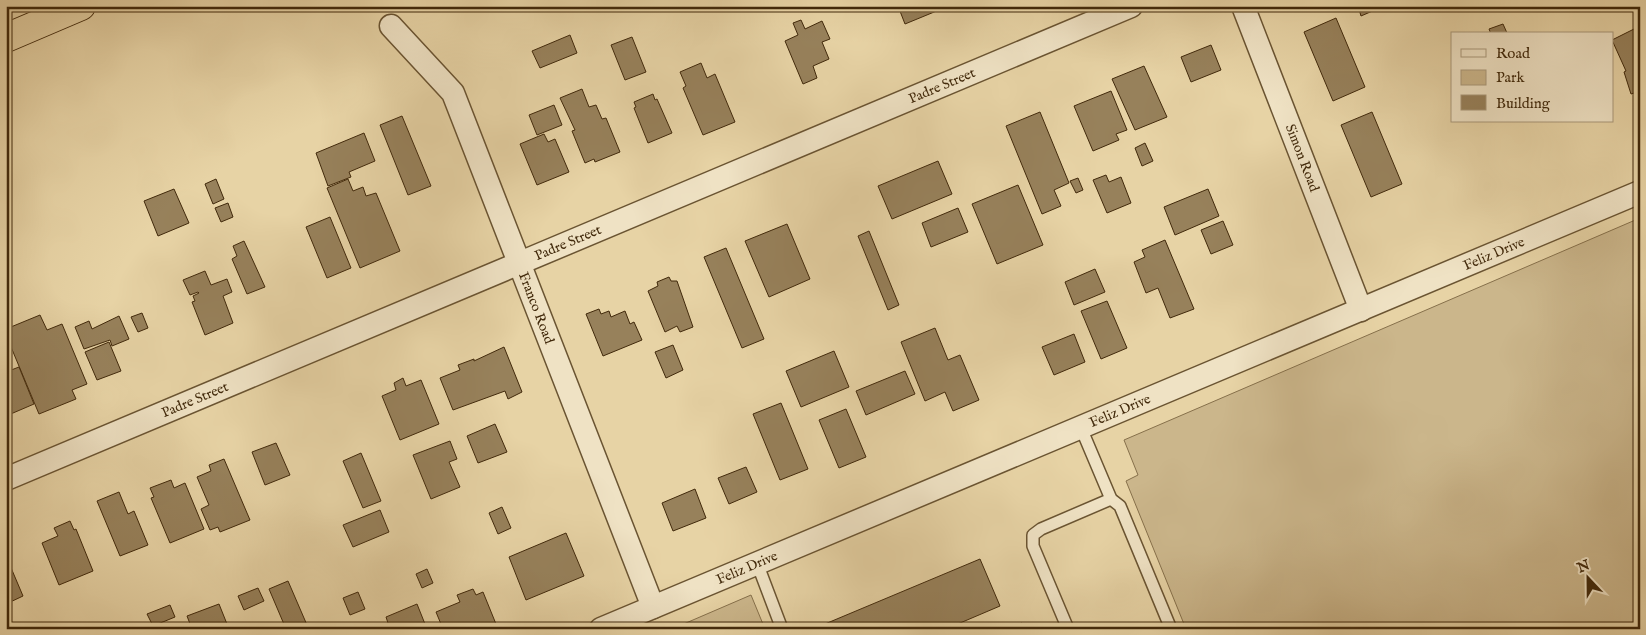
<svg xmlns="http://www.w3.org/2000/svg" width="1646" height="635" font-family="'IM FELL English',serif">
<rect width="100%" height="100%" fill="#e7d3a5"/>
<filter id="stains"><feTurbulence type="fractalNoise" baseFrequency=".004" numOctaves="4"/><feColorMatrix values="0 0 0 0 .2 0 0 0 0 .09 0 0 0 0 .02 0 0 0 .5 -.17"/></filter>
<radialGradient id="worn" r=".72"><stop offset=".6" stop-color="#630" stop-opacity="0"/><stop offset="1" stop-color="#630" stop-opacity=".3"/></radialGradient>
<!-- green -->
<g fill="#cbb68b" stroke="#86704b">
<path d="M1640,218V629H1186L1126,481L1138,475L1124,440Z"/>
<path d="M751,595L765,629H672Z"/>
</g>
<!-- building -->
<g fill="#97815b" stroke="#41290b">
<path d="M898,6H937L939,10L905,24Z"/>
<path d="M1358,6H1384L1361,16Z"/>
<path d="M1336,18L1365,87L1333,101L1304,32Z"/>
<path d="M801,20L805,29L822,21L830,39L822,42L829,59L813,66L817,78L803,84L785,41L798,35L793,23Z"/>
<path d="M1503,24L1507,33L1491,34L1489,29Z"/>
<path d="M1640,26V91L1631,94L1624,72L1626,71L1612,40Z"/>
<path d="M570,35L577,53L540,68L532,51Z"/>
<path d="M632,37L646,72L625,80L611,45Z"/>
<path d="M1211,45L1221,70L1191,82L1181,57Z"/>
<path d="M701,63L707,78L715,74L735,122L703,135L683,88L686,86L680,72Z"/>
<path d="M1144,66L1167,117L1135,130L1112,79Z"/>
<path d="M582,89L589,107L596,105L602,119L606,118L620,152L595,162L594,159L585,163L572,131L575,130L560,98Z"/>
<path d="M1111,91L1127,130L1116,134L1119,140L1093,151L1074,106Z"/>
<path d="M653,94L655,100L657,99L672,133L648,143L634,108L636,107L634,102Z"/>
<path d="M554,105L562,125L537,135L529,115Z"/>
<path d="M1040,112L1069,183L1054,190L1061,206L1042,214L1006,126Z"/>
<path d="M1372,112L1402,184L1371,197L1341,125Z"/>
<path d="M402,116L431,186L408,195L380,125Z"/>
<path d="M364,133L375,161L349,172L351,177L328,186L316,153Z"/>
<path d="M544,134L548,142L555,139L569,172L537,185L520,144Z"/>
<path d="M1145,143L1153,161L1142,166L1135,148Z"/>
<path d="M938,161L952,194L892,219L878,186Z"/>
<path d="M1106,175L1109,182L1121,177L1131,203L1107,213L1093,180Z"/>
<path d="M1078,178L1083,190L1076,193L1070,181Z"/>
<path d="M216,179L224,199L213,204L205,184Z"/>
<path d="M348,179L353,191L363,187L366,196L376,193L400,251L360,268L327,188Z"/>
<path d="M1018,185L1043,245L997,264L972,204Z"/>
<path d="M174,189L189,223L158,236L144,201Z"/>
<path d="M1208,189L1219,216L1175,235L1164,207Z"/>
<path d="M228,203L233,217L221,222L215,208Z"/>
<path d="M958,208L968,232L931,247L922,223Z"/>
<path d="M330,217L351,268L327,278L306,227Z"/>
<path d="M1223,221L1233,245L1211,254L1201,230Z"/>
<path d="M787,224L810,279L769,297L745,241Z"/>
<path d="M869,231L899,305L888,310L858,236Z"/>
<path d="M1165,240L1194,309L1170,318L1158,288L1146,293L1134,262L1145,257L1142,250Z"/>
<path d="M244,241L265,287L247,294L232,259L237,256L233,246Z"/>
<path d="M726,248L764,339L742,348L704,257Z"/>
<path d="M1095,269L1105,292L1074,305L1065,282Z"/>
<path d="M205,271L211,285L227,279L232,292L223,296L233,323L205,335L192,302L195,301L193,296L199,293L198,292L190,295L183,280Z"/>
<path d="M669,277L671,281H677L693,327L680,332L677,326L665,332L648,291L658,286L657,282Z"/>
<path d="M1107,301L1127,348L1101,359L1081,311Z"/>
<path d="M599,309L601,314L609,311L611,317L625,311L630,324L634,322L642,340L603,356L586,314Z"/>
<path d="M142,313L148,328L138,332L131,317Z"/>
<path d="M40,315L47,330L62,324L87,384L72,390L76,399L39,414L6,335V329Z"/>
<path d="M119,316L129,339L112,346L110,340L84,349L75,327L89,321L92,329Z"/>
<path d="M935,328L948,360L960,355L979,400L953,411L945,392L925,401L901,342Z"/>
<path d="M1074,334L1085,362L1054,375L1042,347Z"/>
<path d="M109,342L121,371L97,380L85,352Z"/>
<path d="M673,345L683,370L666,378L655,352Z"/>
<path d="M504,347L522,392L508,399L505,391L453,410L440,378L460,370L458,365L474,359V361Z"/>
<path d="M834,351L849,387L801,407L786,371Z"/>
<path d="M19,367L34,404L6,416V372Z"/>
<path d="M905,371L915,394L866,415L856,391Z"/>
<path d="M403,378L406,386L421,380L439,424L400,440L382,396L396,390L394,383Z"/>
<path d="M781,403L808,469L780,480L753,414Z"/>
<path d="M846,409L866,457L839,468L819,420Z"/>
<path d="M495,424L507,452L478,463L467,436Z"/>
<path d="M450,441L457,459L449,462L460,487L431,499L413,455Z"/>
<path d="M276,443L290,475L265,485L252,452Z"/>
<path d="M361,453L381,501L363,508L343,461Z"/>
<path d="M224,459L250,520L220,532L218,527L210,530L201,509L209,505L197,477L211,471L209,465Z"/>
<path d="M746,467L757,492L729,504L718,478Z"/>
<path d="M171,480L174,488L185,483L204,529L170,543L151,498L154,497L150,488Z"/>
<path d="M695,489L706,518L673,531L662,503Z"/>
<path d="M119,492L128,514L134,511L148,545L120,556L97,501Z"/>
<path d="M502,507L511,528L498,534L489,513Z"/>
<path d="M380,510L389,532L353,547L343,525Z"/>
<path d="M70,521L74,530L76,529L93,571L59,585L42,543L58,536L54,528Z"/>
<path d="M566,533L584,576L526,600L509,557Z"/>
<path d="M6,556L23,596L6,604Z"/>
<path d="M980,559L1000,606L946,629H813Z"/>
<path d="M427,569L433,583L422,588L416,574Z"/>
<path d="M288,581L307,625L298,629H286L269,589Z"/>
<path d="M258,588L264,601L244,610L238,596Z"/>
<path d="M473,589L476,595L483,592L496,624L485,629H443L436,612L460,602L457,595Z"/>
<path d="M358,592L365,609L350,615L343,598Z"/>
<path d="M219,604L229,629H192L187,616Z"/>
<path d="M417,604L427,629H390L386,617Z"/>
<path d="M170,605L175,617L153,626L147,614Z"/>
<path d="M1022,623L1025,629H1008Z"/>
</g>
<g fill="none" stroke-linecap="round" stroke-linejoin="round">
<!-- lane casing -->
<g stroke="#6a5432" stroke-width="14">
<g id="lane">
<path d="M1081,428L1111,499L1120,506L1171,629"/>
<path d="M757,563L782,629"/>
<path d="M1068,629L1033,546V535L1041,529L1111,499"/>
</g>
</g>
<!-- street casing -->
<g stroke="#6a5432" stroke-width="25">
<g id="street">
<path d="M1243,6L1361,310"/>
<path d="M391,26L453,93L653,607"/>
<path d="M6,479L1131,6"/>
<path d="M601,629L1640,192"/>
</g>
</g>
<!-- highway casing -->
<g stroke="#41290b" stroke-width="30">
<path id="highway" d="M6,38L81,6"/>
</g>
<!-- lane -->
<use href="#lane" stroke="#efe2c4" stroke-width="11"/>
<!-- street -->
<use href="#street" stroke="#efe2c4" stroke-width="22"/>
<!-- highway -->
<use href="#highway" stroke="#e7d3a5" stroke-width="28"/>
</g>
<g text-anchor="middle" dominant-baseline="central" stroke-width="4.5" stroke-linejoin="round" paint-order="stroke">
<!-- street labels -->
<g font-size="14" fill="#41290b" stroke="#efe2c4">
<text transform="translate(942 86) rotate(-23)">Padre Street</text>
<text transform="translate(1302 158) rotate(69)">Simon Road</text>
<text transform="translate(568 243) rotate(-23)">Padre Street</text>
<text transform="translate(1494 254) rotate(-23)">Feliz Drive</text>
<text transform="translate(536 308) rotate(69)">Franco Road</text>
<text transform="translate(195 400) rotate(-23)">Padre Street</text>
<text transform="translate(1120 411) rotate(-23)">Feliz Drive</text>
<text transform="translate(747 568) rotate(-23)">Feliz Drive</text>
</g>
</g>
<!-- margin -->
<rect width="1646" height="635" fill="none" stroke="#e7d3a5" stroke-width="25"/>
<rect x="8" y="8" width="1631" height="620" fill="none" stroke="#41290b" stroke-width="2.5"/>
<rect x="12" y="12" width="1621" height="610" fill="none" stroke="#41290b"/>
<!-- legend -->
<rect x="1451" y="32" width="162" height="90" fill="#efe2c4" stroke="#a9987a"/>
<rect x="1461" y="49" width="25" height="8" fill="#efe2c4" stroke="#a9987a"/>
<text x="1496" y="58" font-size="15" fill="#41290b">Road</text>
<rect x="1461" y="70" width="25" height="15" fill="#cbb68b" stroke="#a9987a"/>
<text x="1496" y="82" font-size="15" fill="#41290b">Park</text>
<rect x="1461" y="95" width="25" height="15" fill="#97815b" stroke="#a9987a"/>
<text x="1496" y="108" font-size="15" fill="#41290b">Building</text>
<!-- north arrow -->
<g transform="translate(1588 578) rotate(338)" stroke="#efe2c4" stroke-width="4" paint-order="stroke">
<path d="M0-4L9 19L0 12L-9 19Z" fill="#41290b"/>
<text y="-8" font-size="14" font-weight="bold" text-anchor="middle" fill="#41290b">N</text>
</g>
<rect width="100%" height="100%" filter="url(#stains)"/>
<rect width="100%" height="100%" fill="url(#worn)"/>
</svg>
